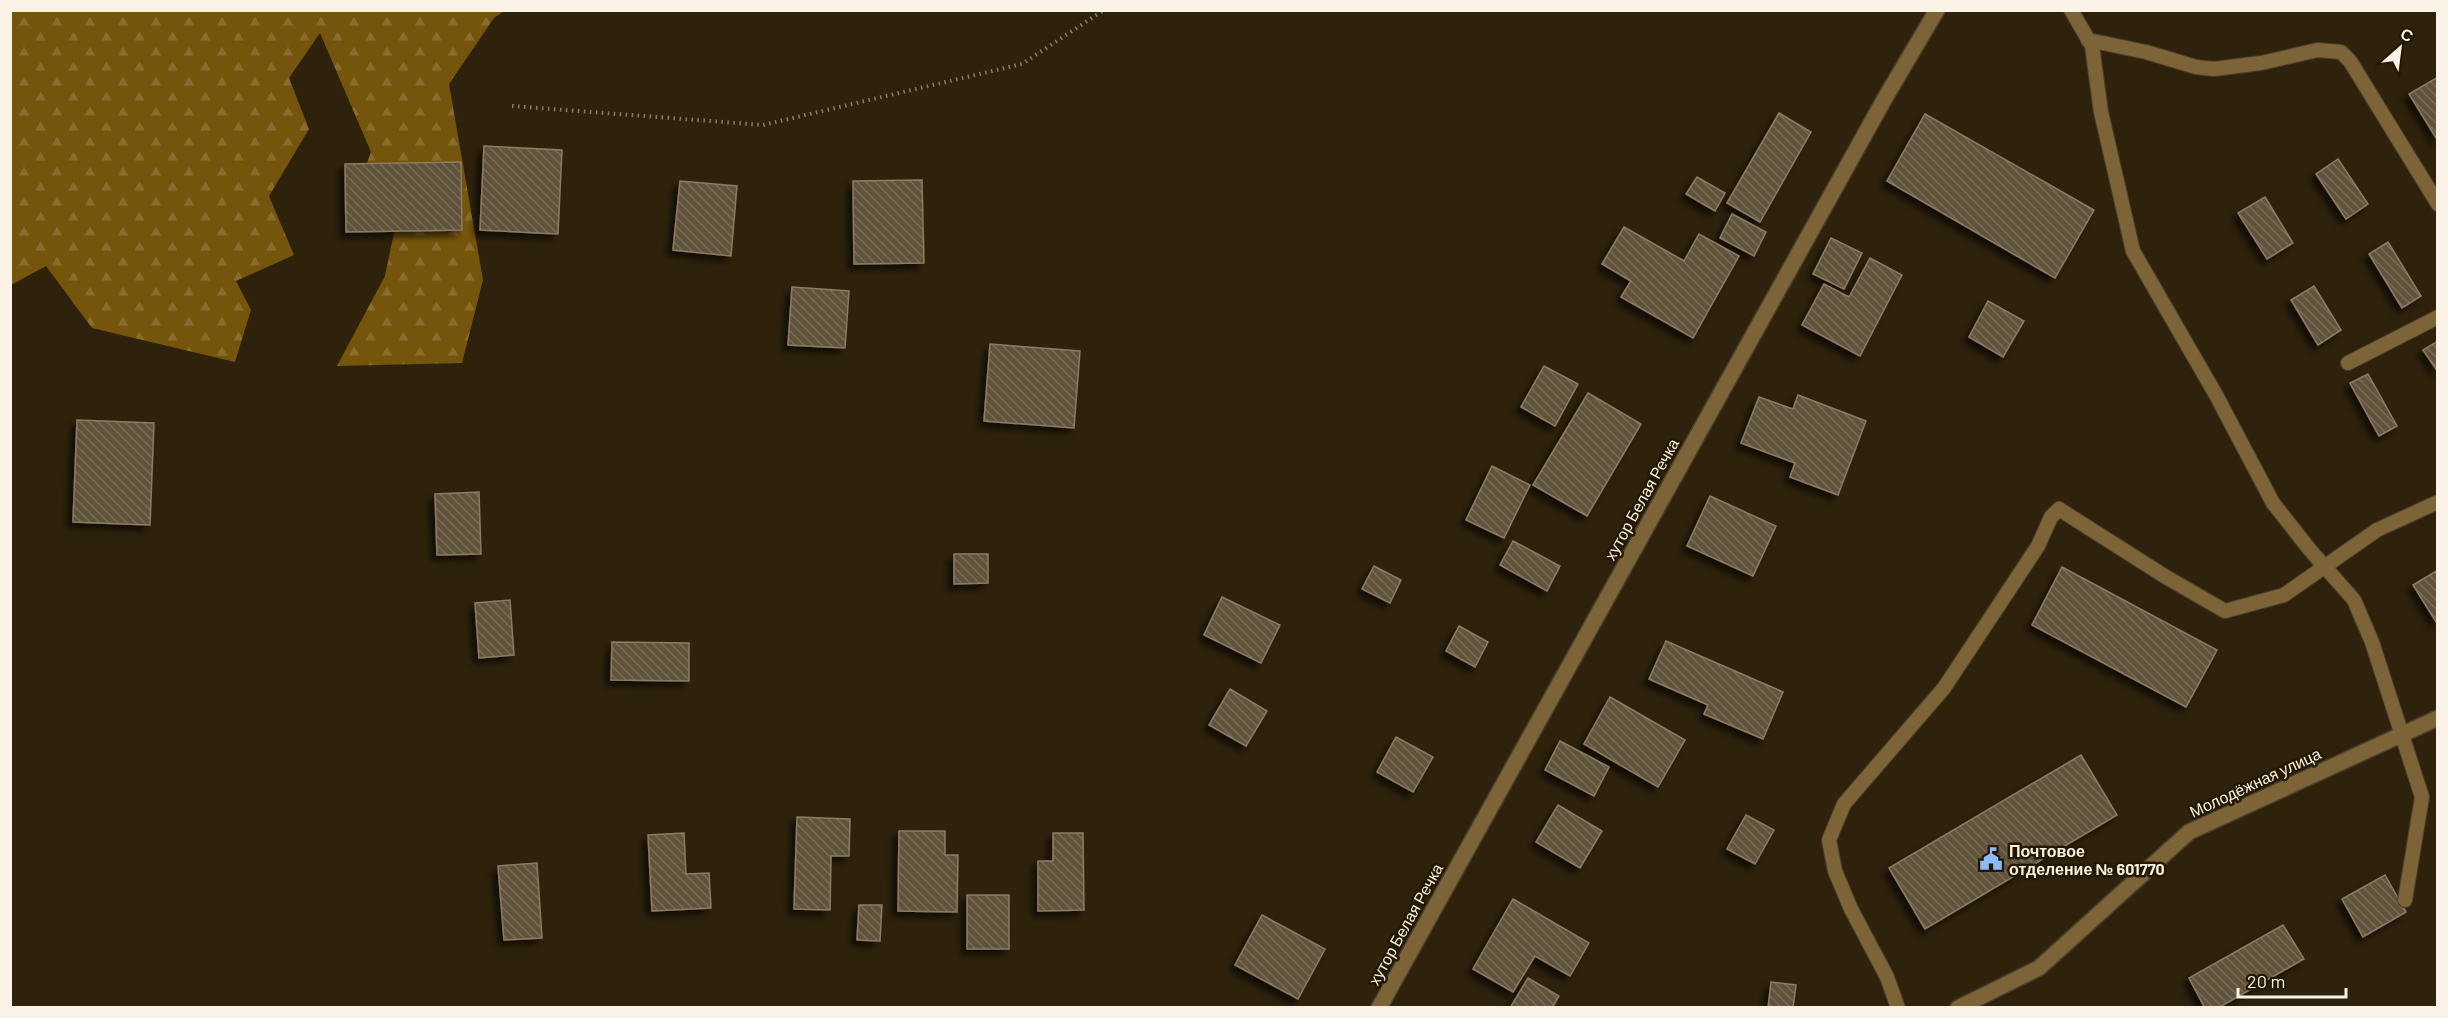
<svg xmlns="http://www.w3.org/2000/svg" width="2448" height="1018" font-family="Barlow,sans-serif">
<defs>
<pattern id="forest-firs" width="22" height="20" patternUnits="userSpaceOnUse" patternTransform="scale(1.5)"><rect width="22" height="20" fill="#75540b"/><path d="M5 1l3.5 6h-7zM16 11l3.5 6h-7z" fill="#8a6d2e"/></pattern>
<pattern id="building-back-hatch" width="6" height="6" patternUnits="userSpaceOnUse" patternTransform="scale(1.5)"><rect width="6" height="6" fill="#60523b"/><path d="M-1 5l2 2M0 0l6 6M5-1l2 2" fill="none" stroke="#786b57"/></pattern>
<filter id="shadow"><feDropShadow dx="-5.5" dy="5.5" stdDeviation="3" flood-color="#0009"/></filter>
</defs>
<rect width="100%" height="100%" fill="#2e220c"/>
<!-- forest -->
<path fill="url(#forest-firs)" d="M11,11H504L494,18L449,84L483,280L462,363L337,366L385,276L397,218L353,202L371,152L320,33L289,78L309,129L269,196L294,255L236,281L251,310L235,362L92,328L46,266L11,285Z"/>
<!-- building -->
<g fill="url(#building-back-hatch)" stroke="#8b7c64" stroke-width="1.5" filter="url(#shadow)">
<path d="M2438,77V141L2409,94Z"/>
<path d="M1779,113L1811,132L1760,222L1727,203Z"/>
<path d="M1925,114L2094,210L2055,278L1887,181Z"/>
<path d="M484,146L562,150L558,234L480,230Z"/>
<path d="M2338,159L2368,204L2346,219L2316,174Z"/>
<path d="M461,162L462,230L346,232L345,164Z"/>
<path d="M1697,177L1725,193L1715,211L1686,194Z"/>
<path d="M922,180L924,263L854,264L853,181Z"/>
<path d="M680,181L737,186L731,256L673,250Z"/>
<path d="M2265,197L2293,243L2267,259L2238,213Z"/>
<path d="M1732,214L1766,232L1754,256L1720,238Z"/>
<path d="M1624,227L1684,261L1699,234L1739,256L1693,338L1621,297L1631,281L1602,264Z"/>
<path d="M1831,238L1862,253L1844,289L1813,274Z"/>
<path d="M2388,242L2421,296L2402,308L2369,254Z"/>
<path d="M1870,258L1902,275L1860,356L1802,325L1824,284L1849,297Z"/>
<path d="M2314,286L2341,330L2318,345L2291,300Z"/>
<path d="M792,287L849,291L845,348L788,345Z"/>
<path d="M1988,301L2024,321L2003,357L1969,337Z"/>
<path d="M2438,341V372L2423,350Z"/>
<path d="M990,344L1080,351L1074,428L984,421Z"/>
<path d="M1544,366L1578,384L1555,426L1521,407Z"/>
<path d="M2368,374L2397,426L2379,436L2350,383Z"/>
<path d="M1588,393L1641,424L1587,516L1533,485Z"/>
<path d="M1798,395L1866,421L1838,495L1790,477L1795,463L1741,443L1759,397L1793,409Z"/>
<path d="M77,420L154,423L150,525L73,522Z"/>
<path d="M1492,466L1530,485L1504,538L1466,520Z"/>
<path d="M479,492L481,554L437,555L435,494Z"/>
<path d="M1710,496L1776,526L1753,576L1687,546Z"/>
<path d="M1513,541L1560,566L1547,591L1500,565Z"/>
<path d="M954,554H988V583L954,584Z"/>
<path d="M1374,566L1401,580L1390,603L1362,589Z"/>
<path d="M2062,567L2217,650L2186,707L2032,625Z"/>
<path d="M2438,570V625L2413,585Z"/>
<path d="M1222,597L1280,625L1261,663L1204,635Z"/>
<path d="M510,600L514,655L479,658L475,603Z"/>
<path d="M1459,626L1488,642L1475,667L1446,651Z"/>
<path d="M1666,641L1783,692L1763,739L1704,714L1708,705L1649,679Z"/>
<path d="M612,642L689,643V681L611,680Z"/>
<path d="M1230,689L1267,711L1246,746L1209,725Z"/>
<path d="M1610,697L1685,740L1658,787L1584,744Z"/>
<path d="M1396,737L1433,757L1413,792L1377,772Z"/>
<path d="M1560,741L1609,767L1594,796L1545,770Z"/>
<path d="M2081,755L2117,815L1925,929L1889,868Z"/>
<path d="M1558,805L1602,831L1580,868L1536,842Z"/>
<path d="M1746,815L1774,830L1755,864L1727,849Z"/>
<path d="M797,817L850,819L849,856H831L830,910L794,909Z"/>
<path d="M899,831H945V855H958L957,912L898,911Z"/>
<path d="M684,833L686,874L709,873L711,908L652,911L648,835Z"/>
<path d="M1053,833H1083L1084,910L1038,911V861H1053Z"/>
<path d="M537,863L542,938L504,940L498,866Z"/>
<path d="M2385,875L2406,912L2363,937L2342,899Z"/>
<rect x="967" y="895" width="42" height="54"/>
<path d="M1513,899L1589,943L1570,976L1535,956L1513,992L1473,969Z"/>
<path d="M859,905H882L880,941L857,940Z"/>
<path d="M1262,915L1325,949L1298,999L1235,965Z"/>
<path d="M2283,925L2304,959L2218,1008H2205L2189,978Z"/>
<path d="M1528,978L1559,996L1552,1008H1510Z"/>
<path d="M1771,982L1796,985L1793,1008H1768Z"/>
</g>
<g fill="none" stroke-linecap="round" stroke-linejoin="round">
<!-- lane casing -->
<g stroke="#4b3f2a" stroke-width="16">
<g id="lane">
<path d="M2071,10L2092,46L2101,112L2133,251L2216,395L2273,503L2310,550L2354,600L2372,642L2422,797L2405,900"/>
<path d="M2088,40L2146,52L2196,67L2214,69L2261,63L2318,50L2341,52L2350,61L2438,204"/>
<path d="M2348,363L2438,317"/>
<path d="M1898,1008L1887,977L1851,909L1835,871L1829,840L1844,804L1944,688L2038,546L2051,517L2059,509L2166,577L2225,611L2284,595L2377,530L2438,502"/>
</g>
</g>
<!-- street casing -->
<g stroke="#4b3f2a" stroke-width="18">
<g id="street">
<path d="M1379,1008L1885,98L1937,10"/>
<path d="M1958,1008L2039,968L2189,832L2438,718"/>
</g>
</g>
<!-- path -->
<path stroke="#887e6c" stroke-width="4" stroke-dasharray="1.5 4.5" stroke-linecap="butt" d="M512,106L763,125L1022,64L1104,10"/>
<!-- lane -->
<use href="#lane" stroke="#7c6438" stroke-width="14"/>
<!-- street -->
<use href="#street" stroke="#7c6438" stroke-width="15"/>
</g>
<!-- icons -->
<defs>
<g id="civic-bare" transform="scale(1.8)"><path d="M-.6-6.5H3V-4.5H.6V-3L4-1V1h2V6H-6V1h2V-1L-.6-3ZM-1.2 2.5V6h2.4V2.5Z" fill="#8db9fc" stroke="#241803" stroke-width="2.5" paint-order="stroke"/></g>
</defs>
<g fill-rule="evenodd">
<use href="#civic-bare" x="1991" y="859"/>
</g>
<g text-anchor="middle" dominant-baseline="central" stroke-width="5" stroke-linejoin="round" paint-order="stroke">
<!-- street labels -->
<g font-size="16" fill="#faf2e4" stroke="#241803">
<text transform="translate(1641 499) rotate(-61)">хутор Белая Речка</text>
<text transform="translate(2255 782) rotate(-25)">Молодёжная улица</text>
<text transform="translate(1405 924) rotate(-61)">хутор Белая Речка</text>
</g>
<!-- poi labels -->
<g font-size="16" font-weight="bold" fill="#faf2e4" stroke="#241803" text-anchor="start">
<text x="2009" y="850">Почтовое<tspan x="2009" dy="18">отделение № 601770</tspan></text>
</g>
</g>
<!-- border -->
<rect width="2448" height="1018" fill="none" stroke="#faf2e4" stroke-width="24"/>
<!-- north arrow -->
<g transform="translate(2400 48) rotate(28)" stroke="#241803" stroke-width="4.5" paint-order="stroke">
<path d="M0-4.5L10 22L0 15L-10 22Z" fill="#faf2e4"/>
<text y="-9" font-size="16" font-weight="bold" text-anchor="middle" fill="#faf2e4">С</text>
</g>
<!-- scale -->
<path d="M2238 988v9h108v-9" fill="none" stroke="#faf2e4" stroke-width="3"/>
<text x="2247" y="988" font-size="18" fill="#faf2e4" stroke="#241803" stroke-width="4.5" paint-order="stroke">20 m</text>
</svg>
